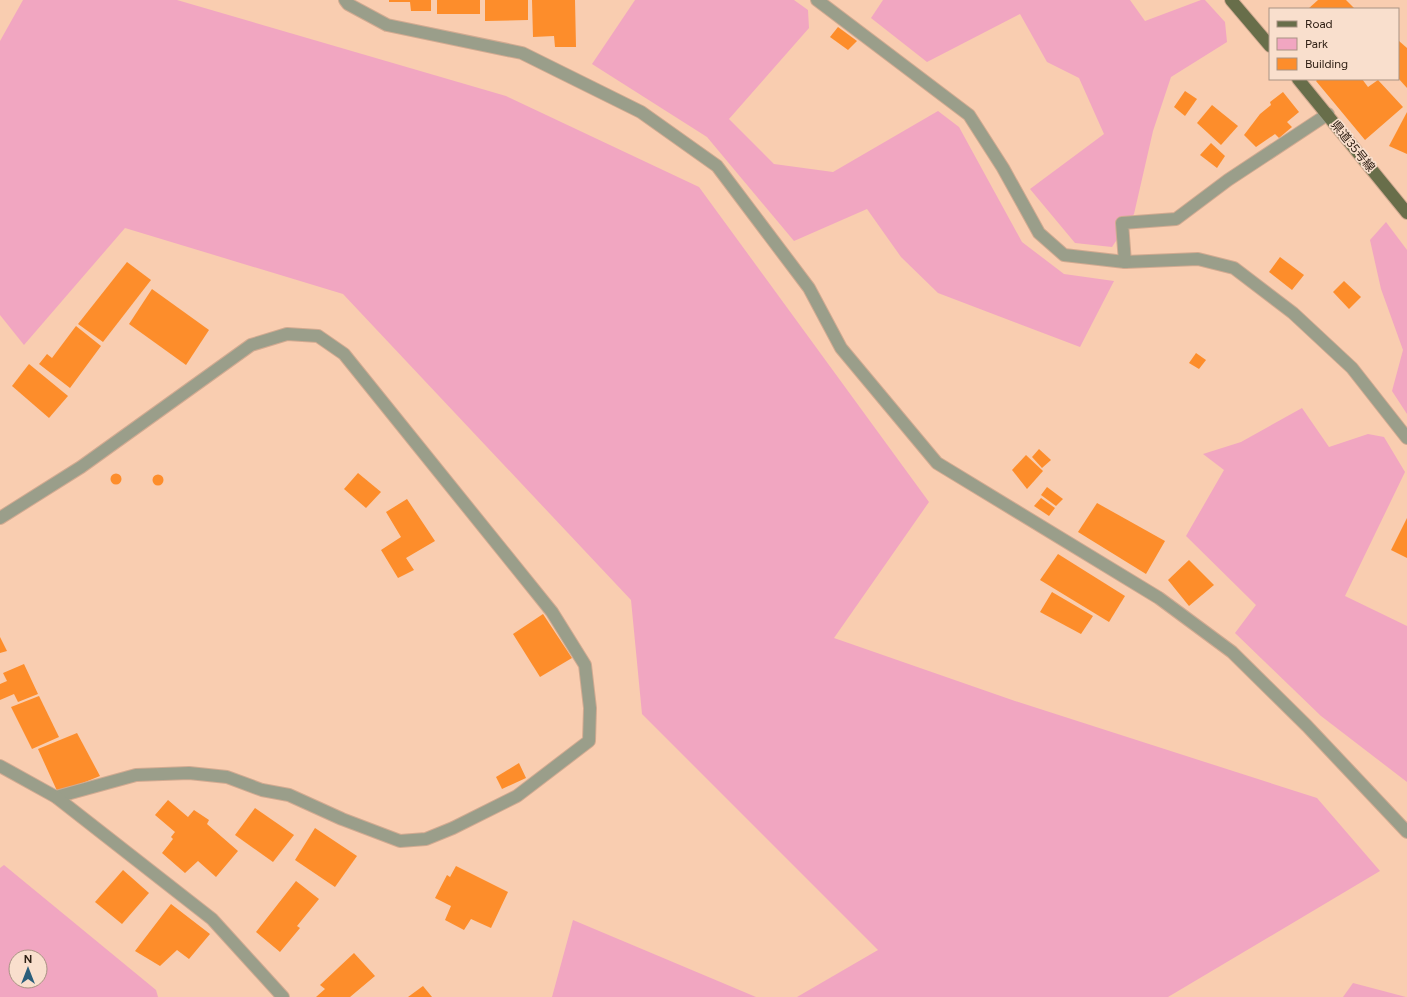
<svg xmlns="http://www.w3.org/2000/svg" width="1407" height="997" font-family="Figtree,'Noto Sans JP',sans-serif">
<rect width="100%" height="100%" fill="#f9cdb0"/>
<!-- green -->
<g fill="#f1a6c1" fill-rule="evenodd">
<path d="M23,0H177L506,96L699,187L929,502L834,638L1015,701L1317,798L1380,871L1168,997H797L878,950L642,714L631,600L343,294L125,228L24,345L0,315V41Z"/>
<path d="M635,0H794L808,10L809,28L729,119L774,164L833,172L938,111L959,127L1022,242L1064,274L1114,281L1080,347L938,293L901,257L867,209L794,241L707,137L592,64Z"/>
<path d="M883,0H1130L1145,21L1201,0H1205L1225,22L1227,42L1171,77L1153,131L1134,214L1112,247L1075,243L1030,189L1104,134L1079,78L1047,62L1020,14L927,62L871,18Z"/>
<path d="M1386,222L1407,250V414L1392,391L1403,350L1381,289L1370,240Z"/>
<path d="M1302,408L1329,447L1368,434L1384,437L1405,472L1345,596L1407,626V782L1321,716L1235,633L1256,605L1186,536L1224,470L1203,454L1241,442Z"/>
<path d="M4,865L156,990L158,997H0V868ZM16,957H40V981H16Z"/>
<path d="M573,920L756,997H552Z"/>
<path d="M1353,983L1406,997H1343Z"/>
</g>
<!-- building -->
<g fill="#fd8d2b">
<path d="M389,0H431V11H411L410,2H389Z"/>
<rect x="437" y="0" width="43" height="14"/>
<path d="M485,0H528V20L485,21Z"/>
<path d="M532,0H575L576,47H555L554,36L533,37Z"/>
<path d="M1318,0H1346L1355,9H1308Z"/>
<path d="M838,27L857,41L848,50L830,37Z"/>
<path d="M1399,41L1407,48V88L1398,78V42Z"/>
<path d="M1318,79H1362L1368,87L1378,80L1403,107L1365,140L1316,81Z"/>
<path d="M1185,91L1197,99L1185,116L1174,107Z"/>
<path d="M1283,92L1299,112L1287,122L1292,127L1279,138L1275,134L1256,147L1244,135L1260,114L1271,105L1270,102Z"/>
<path d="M1212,105L1238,126L1221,145L1197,123Z"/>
<path d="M1407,112V154L1389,146Z"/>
<path d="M1211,143L1225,156L1217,168L1200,155Z"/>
<path d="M1280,257L1304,275L1292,290L1269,272Z"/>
<path d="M127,262L151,280L103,342L78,324Z"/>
<path d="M1344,281L1361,297L1349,309L1333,292Z"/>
<path d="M152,289L209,330L186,365L129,324Z"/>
<path d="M76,326L101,346L70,388L39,364L47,354L52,358Z"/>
<path d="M1196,353L1206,360L1199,369L1189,363Z"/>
<path d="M29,364L68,396L49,418L12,386Z"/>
<path d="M1039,449L1051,460L1042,468L1032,457Z"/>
<path d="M1026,455L1043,471L1027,489L1012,470Z"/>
<path d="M358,473L381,492L366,508L344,489Z"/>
<circle cx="116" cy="479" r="5.5"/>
<circle cx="158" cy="480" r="5.5"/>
<path d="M1047,487L1063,499L1056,506L1041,495Z"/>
<path d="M1041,498L1055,508L1049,516L1034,506Z"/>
<path d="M407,499L435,541L406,558L414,570L398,578L381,550L401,537L386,512Z"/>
<path d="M1097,503L1165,541L1146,574L1078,532Z"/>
<path d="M1407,518V558L1391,550Z"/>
<path d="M1058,554L1125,596L1109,622L1040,580Z"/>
<path d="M1189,560L1214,585L1189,606L1168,580Z"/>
<path d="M1052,592L1093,616L1081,634L1040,612Z"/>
<path d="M543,614L572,658L540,677L513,634Z"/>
<path d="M0,637L7,651L0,653Z"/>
<path d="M24,664L38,694L18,702L14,694L0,700V684L7,681L3,673Z"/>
<path d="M39,696L59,737L32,749L11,707Z"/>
<path d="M77,733L100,776L58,793L38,749Z"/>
<path d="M519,763L526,778L502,789L496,777Z"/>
<path d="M168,800L188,817L194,810L209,820L207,824L238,851L216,877L198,861L185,873L162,853L173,839L171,837L175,832L155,815Z"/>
<path d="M255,808L294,835L273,862L235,835Z"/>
<path d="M315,828L357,856L335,887L295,860Z"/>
<path d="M456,866L508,892L491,928L471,919L464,930L445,920L451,906L435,898L447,875L450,877Z"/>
<path d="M123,870L149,893L122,924L95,902Z"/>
<path d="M296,881L319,899L297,926L300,928L280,952L256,932Z"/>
<path d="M171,904L210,934L189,959L177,950L160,966L135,951Z"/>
<path d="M354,953L375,976L350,997H316L325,989L320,985Z"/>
<path d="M423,986L432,997H408Z"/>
</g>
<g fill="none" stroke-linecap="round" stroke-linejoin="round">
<!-- minor casing -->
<g stroke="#d1aa91" stroke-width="14">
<g id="minor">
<path d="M345,0L348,4L387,25L522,53L641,112L717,166L809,288L841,348L937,463L1159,598L1232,652L1307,726L1407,832"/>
<path d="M817,0L969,115L1003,168L1039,233L1064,255L1125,262L1198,259L1234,268L1293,313L1352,368L1407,438"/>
<path d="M1125,262L1122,223L1176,219L1228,180L1328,114"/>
<path d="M0,518L81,467L251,345L287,334L318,336L344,354L552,612L585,665L590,708L589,741L517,796L453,828L426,839L400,841L342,819L289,795L262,790L227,777L189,773L136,775L56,797"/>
<path d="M0,766L56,797L212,919L283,997"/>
</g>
</g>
<!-- major casing -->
<g stroke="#d1aa91" stroke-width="14">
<g id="major">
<path d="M1231,0L1270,46"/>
<path d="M1298,79L1407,213"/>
</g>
</g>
<!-- minor -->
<use href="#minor" stroke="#9a9e8a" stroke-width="12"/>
<!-- major -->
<use href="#major" stroke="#686e4a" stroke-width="12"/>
</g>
<g text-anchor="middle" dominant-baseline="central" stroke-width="3.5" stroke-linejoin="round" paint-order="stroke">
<!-- street labels -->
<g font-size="12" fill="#302015" stroke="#f9dfcd">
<text transform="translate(1353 146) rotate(51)">県道35号線</text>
</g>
</g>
<!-- legend -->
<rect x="1269" y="8" width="130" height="72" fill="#f9dfcd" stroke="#a99383"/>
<rect x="1277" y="21" width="20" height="6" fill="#686e4a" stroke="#a99383"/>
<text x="1305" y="28" font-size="12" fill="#302015">Road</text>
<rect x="1277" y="38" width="20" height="12" fill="#f1a6c1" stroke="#a99383"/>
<text x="1305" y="48" font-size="12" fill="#302015">Park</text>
<rect x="1277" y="58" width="20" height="12" fill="#fd8d2b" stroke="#a99383"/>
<text x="1305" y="68" font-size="12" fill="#302015">Building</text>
<!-- north arrow -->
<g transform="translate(28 969)"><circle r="19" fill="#f9dfcd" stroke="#a99383"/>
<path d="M0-3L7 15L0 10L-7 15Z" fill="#2b5e7b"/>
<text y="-6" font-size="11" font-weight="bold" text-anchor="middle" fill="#302015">N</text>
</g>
</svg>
